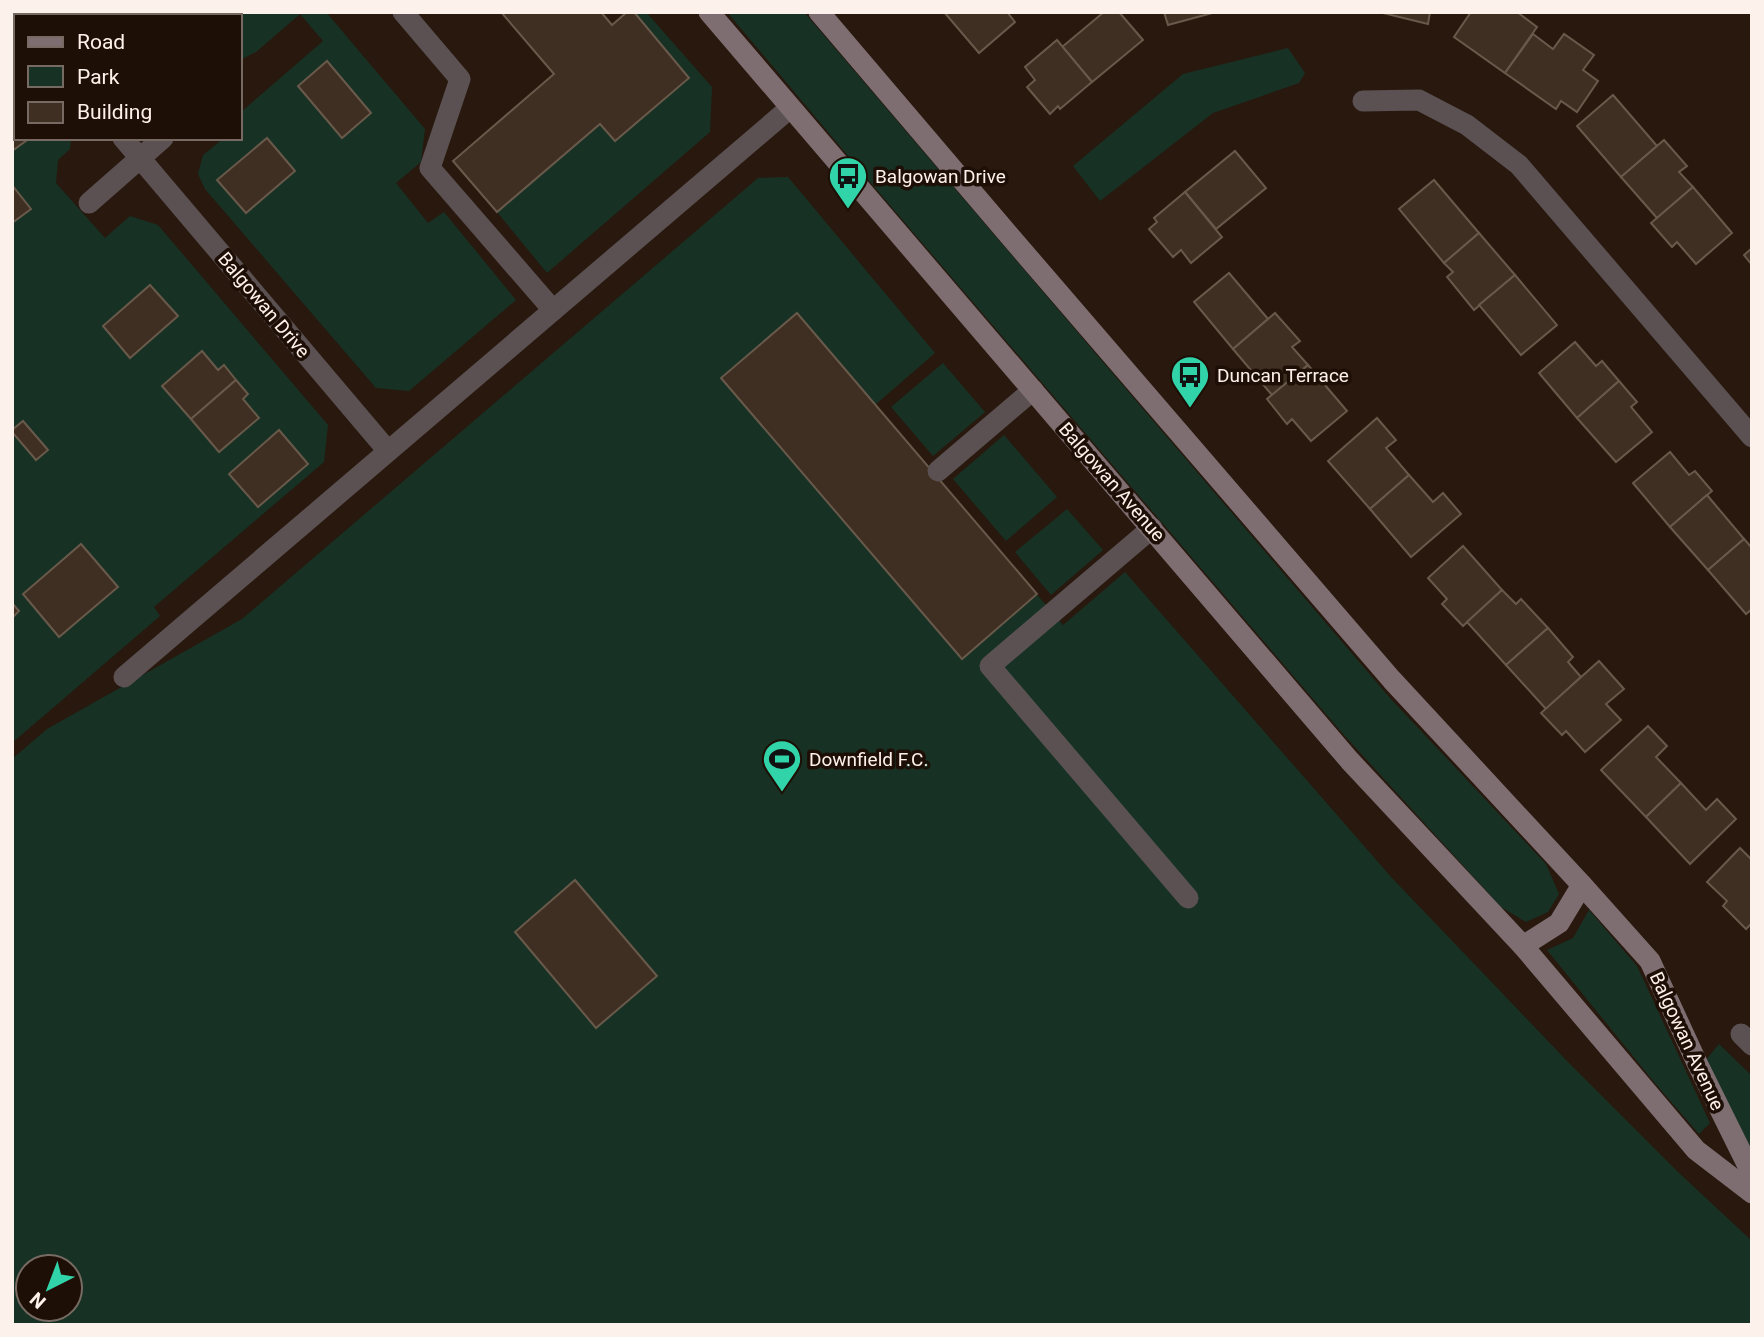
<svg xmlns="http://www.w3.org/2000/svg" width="1764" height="1337" font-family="Roboto,sans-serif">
<rect width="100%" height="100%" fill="#28180e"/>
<!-- green -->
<g fill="#173224" fill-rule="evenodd">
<path d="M91,12H326L425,129L421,162L396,183L428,223L444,212L516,300L409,391L376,388L205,189L198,174L203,155L224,138H240V113L323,41L300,14L256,52L240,60V16H94Z"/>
<path d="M634,12H646L712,87L710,132L547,273L497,212L600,124L615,141L689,78Z"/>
<path d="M727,12H804L1390,698L1546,864L1559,894L1548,912L1526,922L1501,907L1344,735L870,182Z"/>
<path d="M1288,48L1305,73L1299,83L1213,113L1100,201L1073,166L1183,74Z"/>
<path d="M12,60L16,64V120L12,115Z"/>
<path d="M30,138H71L70,149L58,160L56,183L105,238L130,216L158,225L328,425L324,462L154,607L160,616L12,743V223L30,209L12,185V151Z"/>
<path d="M788,177L935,353L875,405L1063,625L1125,572L1392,878L1568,1062L1677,1171L1752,1241V1325H12V759L47,729L242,619L758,178ZM28,1267H70V1309H28Z"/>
<path d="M943,363L985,412L933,456L891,407Z"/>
<path d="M1004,435L1057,497L1006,541L953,479Z"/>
<path d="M1067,509L1103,550L1051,595L1015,552Z"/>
<path d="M1589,910L1637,966L1710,1123L1699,1134L1654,1082L1547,950L1573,938Z"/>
<path d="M1719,1044L1752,1076V1152L1706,1060Z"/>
</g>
<!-- building -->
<g fill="#3e2f22" stroke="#69594b" stroke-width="2">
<path d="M501,12H601L612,25L627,12H634L689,78L615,141L600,124L497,212L453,161L554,74Z"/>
<path d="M944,12H1007L1015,22L979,53Z"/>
<path d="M1104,12H1119L1143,40L1092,82L1062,47Z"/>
<path d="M1164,12H1216L1168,25Z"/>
<path d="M1379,12H1430L1428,24Z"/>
<path d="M1471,12H1517L1537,27L1505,73L1454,37Z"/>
<path d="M1533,34L1553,49L1564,34L1594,55L1583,70L1598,81L1577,112L1561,101L1556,109L1505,73Z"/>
<path d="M1057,40L1092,82L1060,109L1058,106L1050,114L1027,87L1035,80L1025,67Z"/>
<path d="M327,61L371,113L342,138L298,86Z"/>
<path d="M1613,95L1657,146L1621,177L1577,126Z"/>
<path d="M12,115L16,120V138H30L12,151Z"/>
<path d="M267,138L295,171L246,213L217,180Z"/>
<path d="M1664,140L1687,166L1679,172L1693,187L1657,218L1621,177Z"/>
<path d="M1235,151L1266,188L1216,229L1185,192Z"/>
<path d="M1434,180L1479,233L1444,263L1399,209Z"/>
<path d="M12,185L31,209L12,223Z"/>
<path d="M1693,187L1732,233L1696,264L1677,242L1672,247L1651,223Z"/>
<path d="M1185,192L1222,237L1191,263L1181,250L1173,257L1149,229L1157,222L1154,218Z"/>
<path d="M1479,233L1515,275L1474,310L1447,277L1453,272L1444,263Z"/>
<path d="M1752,248V265L1744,255Z"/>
<path d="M1229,273L1268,319L1233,349L1194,302Z"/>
<path d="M1515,275L1557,325L1521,355L1479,305Z"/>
<path d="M150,285L178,316L130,358L103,326Z"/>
<path d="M797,313L1037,594L962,659L721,378Z"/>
<path d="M1275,313L1300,341L1292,347L1308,365L1272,395L1233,349Z"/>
<path d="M1575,342L1596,366L1602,361L1619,381L1577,418L1539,373Z"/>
<path d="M202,351L218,370L224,365L236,380L191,419L162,386Z"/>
<path d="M1308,365L1347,411L1311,441L1292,419L1287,424L1267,399Z"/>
<path d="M236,380L248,394L243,399L259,418L219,452L191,419Z"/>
<path d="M1619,381L1637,402L1631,407L1652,432L1616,462L1577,418Z"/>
<path d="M1377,418L1396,440L1386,448L1409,475L1370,509L1328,461Z"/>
<path d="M23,421L48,450L36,460L12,432V430Z"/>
<path d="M279,430L308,464L258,507L229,474Z"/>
<path d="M1670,452L1689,475L1695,471L1712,491L1670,527L1633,483Z"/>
<path d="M1409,475L1433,502L1443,493L1461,514L1411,557L1370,509Z"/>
<path d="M1707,495L1744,539L1708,570L1670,527Z"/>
<path d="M1744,539L1752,548V609L1746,614L1708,570Z"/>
<path d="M81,544L118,587L59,637L23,594Z"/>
<path d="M1463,546L1502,590L1463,626L1442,604L1447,599L1428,578Z"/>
<path d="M1502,590L1516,604L1521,599L1548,628L1506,665L1467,622Z"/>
<path d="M12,603L19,611L12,618Z"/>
<path d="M1548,628L1573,657L1568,662L1581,677L1546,709L1506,665Z"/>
<path d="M1599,661L1624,689L1606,704L1621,720L1585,752L1566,731L1562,735L1541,713Z"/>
<path d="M1648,726L1667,746L1656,757L1681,783L1646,817L1601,770Z"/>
<path d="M1681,783L1706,810L1717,799L1736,819L1690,864L1646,817Z"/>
<path d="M1740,848L1752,860V923L1746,929L1723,906L1727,901L1707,882Z"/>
<path d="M575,880L657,976L596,1028L515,932Z"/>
</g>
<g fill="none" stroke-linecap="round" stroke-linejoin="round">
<!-- lane -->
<g stroke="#5b5152" stroke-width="21">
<path d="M403,12L460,79L430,168L553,310"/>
<path d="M938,471L1033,390"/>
<path d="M1152,528L990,666L1188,898"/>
</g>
<!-- street -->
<g stroke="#5b5152" stroke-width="21">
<path d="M12,14L16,18"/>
<path d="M1363,101L1419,100L1467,125L1519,165L1752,437"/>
<path d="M123,138L388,451"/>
<path d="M89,203L163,138"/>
<path d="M124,677L790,108"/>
<path d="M1741,1034L1752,1045"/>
</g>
<!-- secondary -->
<g stroke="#7e6e71" stroke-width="21">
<path d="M709,12L1350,761L1523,946L1696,1150L1752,1193"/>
<path d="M819,12L1008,234L1392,680L1582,885L1650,961L1698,1065L1752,1174"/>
<path d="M1523,946L1559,923L1582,885"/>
</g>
</g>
<!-- icons -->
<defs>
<g id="bus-pin" transform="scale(2.0125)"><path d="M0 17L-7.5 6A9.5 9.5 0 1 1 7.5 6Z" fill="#31d4a9" stroke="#1e0f06"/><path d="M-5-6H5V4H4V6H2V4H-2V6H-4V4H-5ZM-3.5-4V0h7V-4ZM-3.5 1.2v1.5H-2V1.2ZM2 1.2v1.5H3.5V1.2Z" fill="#111"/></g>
<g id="stadium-pin" transform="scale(2.0125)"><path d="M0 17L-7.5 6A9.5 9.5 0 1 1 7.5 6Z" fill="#31d4a9" stroke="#1e0f06"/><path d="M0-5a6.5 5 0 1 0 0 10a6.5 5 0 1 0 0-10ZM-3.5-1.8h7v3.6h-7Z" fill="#111"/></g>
</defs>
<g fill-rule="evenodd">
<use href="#bus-pin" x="848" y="176"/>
<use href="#bus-pin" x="1190" y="375"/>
<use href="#stadium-pin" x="782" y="759"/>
</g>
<g text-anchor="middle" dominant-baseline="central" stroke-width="7" stroke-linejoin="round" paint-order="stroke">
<!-- poi labels -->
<g font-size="19" fill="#fdf2eb" stroke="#1e0f06" text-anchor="start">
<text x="875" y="176">Balgowan Drive</text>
<text x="1217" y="375">Duncan Terrace</text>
<text x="809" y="759">Downfield F.C.</text>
</g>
<!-- street labels -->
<g font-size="19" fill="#fdf2eb" stroke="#1e0f06">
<text transform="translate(264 305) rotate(50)">Balgowan Drive</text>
<text transform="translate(1112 482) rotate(49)">Balgowan Avenue</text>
<text transform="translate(1687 1041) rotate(65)">Balgowan Avenue</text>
</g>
</g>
<!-- border -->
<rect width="1764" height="1337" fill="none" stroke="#fdf2eb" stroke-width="28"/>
<!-- legend -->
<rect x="14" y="14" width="228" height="126" fill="#1e0f06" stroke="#776a62" stroke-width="2"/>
<rect x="28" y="37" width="35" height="10" fill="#7e6e71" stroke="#776a62" stroke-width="2"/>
<text x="77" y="49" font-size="21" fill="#fdf2eb">Road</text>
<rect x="28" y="66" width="35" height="21" fill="#173224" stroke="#776a62" stroke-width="2"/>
<text x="77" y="84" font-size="21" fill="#fdf2eb">Park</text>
<rect x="28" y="102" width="35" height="21" fill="#3e2f22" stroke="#776a62" stroke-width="2"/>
<text x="77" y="119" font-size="21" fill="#fdf2eb">Building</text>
<!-- north arrow -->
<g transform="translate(49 1288) rotate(222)"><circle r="33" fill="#1e0f06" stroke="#776a62" stroke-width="2"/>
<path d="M0-5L12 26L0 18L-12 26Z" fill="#31d4a9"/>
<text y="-10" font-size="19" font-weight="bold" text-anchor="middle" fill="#fdf2eb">N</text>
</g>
</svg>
